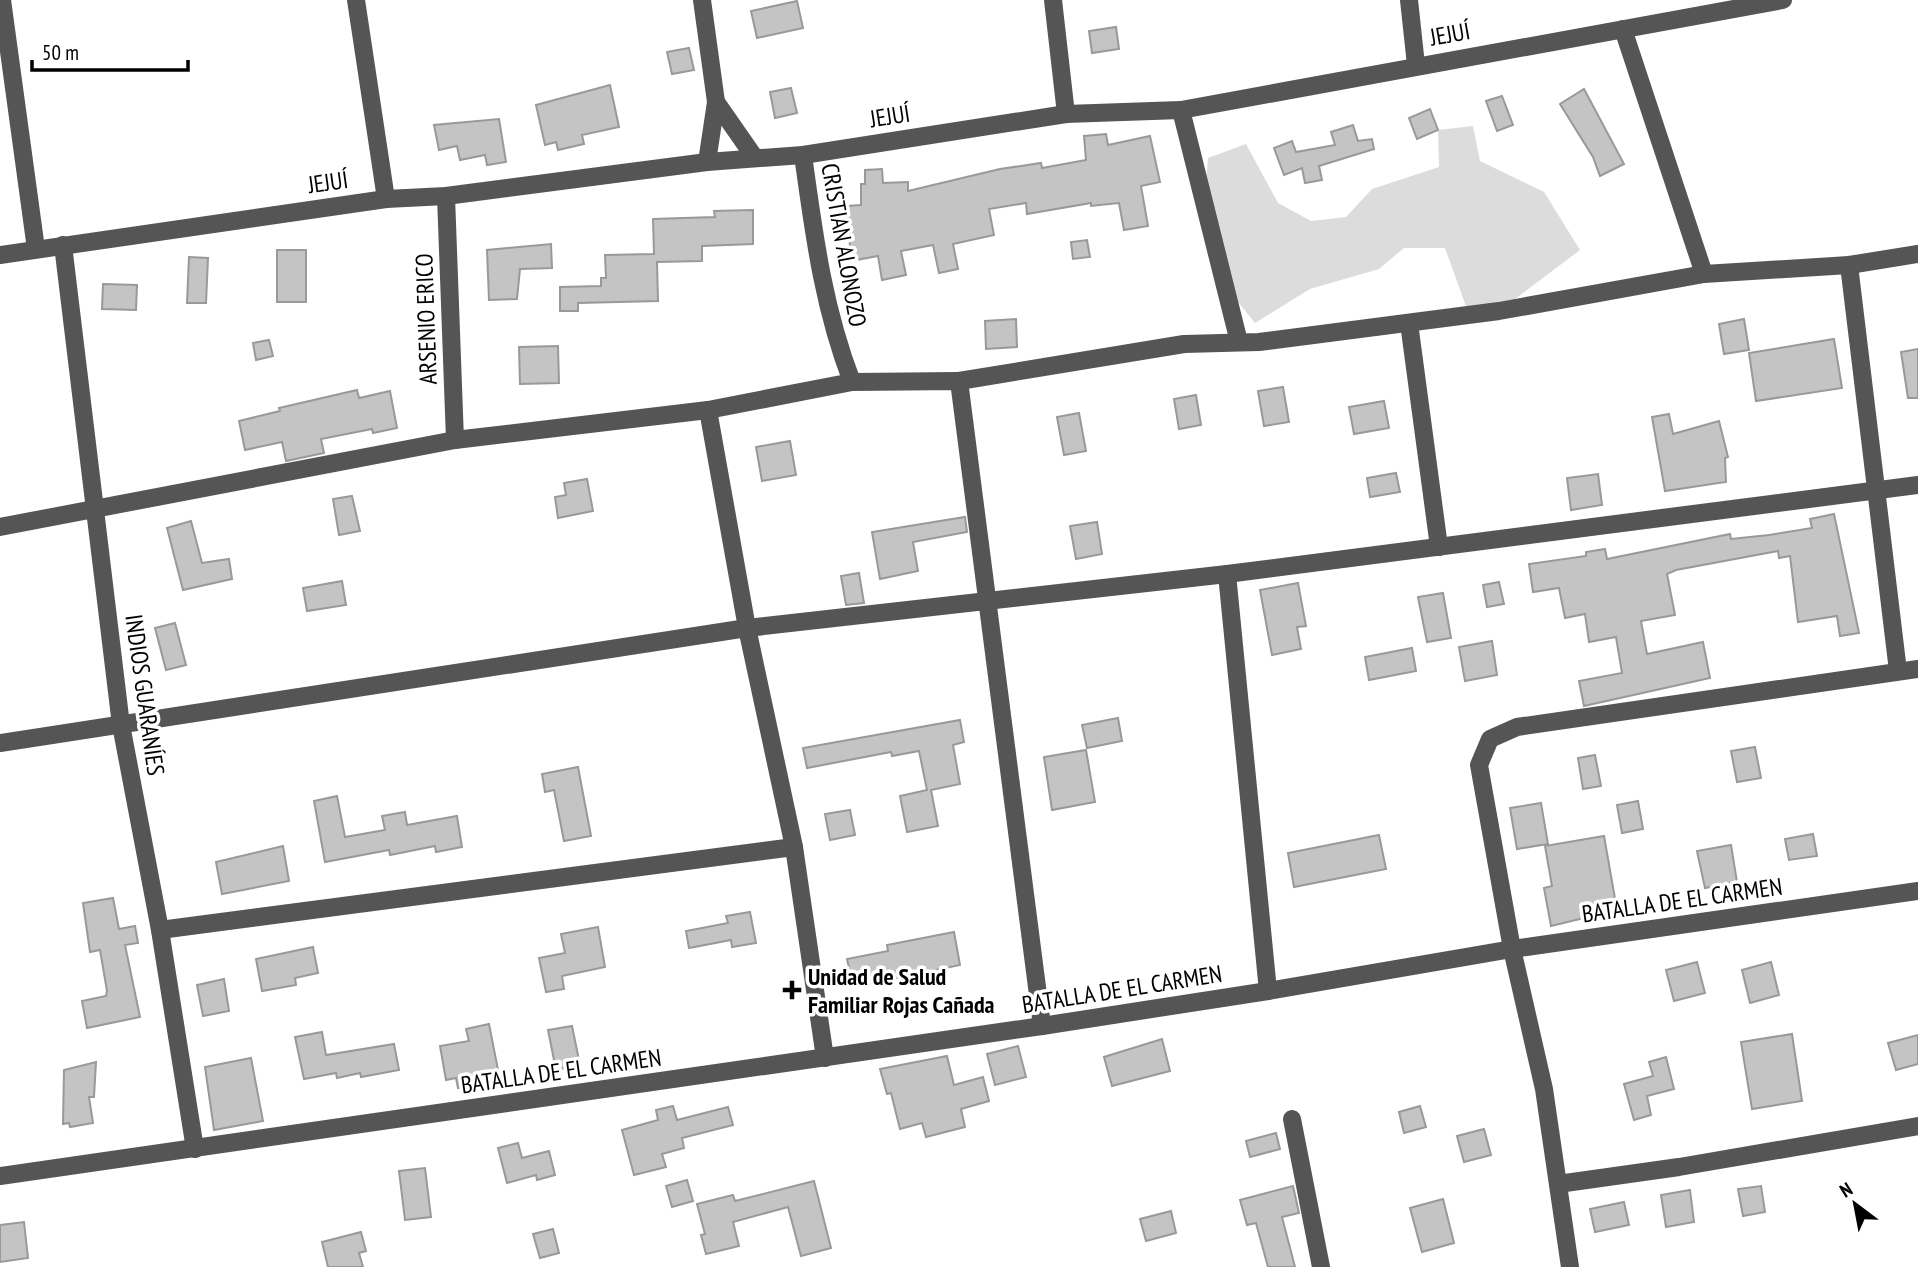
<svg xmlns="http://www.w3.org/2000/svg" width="1918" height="1267" font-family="'PT Sans Narrow',sans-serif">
<rect width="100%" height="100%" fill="#fff"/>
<!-- green -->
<path fill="#dcdcdc" d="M1473,126L1480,161L1544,192L1580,250L1499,311L1467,309L1445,248H1404L1379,269L1310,289L1255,323L1234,297L1205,196L1208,158L1246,144L1278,203L1311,221L1346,217L1372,189L1439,167L1438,130Z"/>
<!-- building -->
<g fill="#c4c4c4" stroke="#999" stroke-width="2">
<path d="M797,1L803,28L757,38L751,11Z"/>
<path d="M1116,27L1119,49L1092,53L1089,31Z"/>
<path d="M689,48L694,70L672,74L667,52Z"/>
<path d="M610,85L619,127L582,135L584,144L558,150L556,142L545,145L536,105Z"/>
<path d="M791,88L797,113L775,118L770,92Z"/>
<path d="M1584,89L1624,164L1600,176L1593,157L1560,104Z"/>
<path d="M1502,96L1513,125L1497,131L1486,101Z"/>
<path d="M1430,109L1438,130L1417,139L1409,118Z"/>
<path d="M499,119L506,162L487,165L485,155L460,160L457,146L439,150L434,125Z"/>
<path d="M1353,125L1358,141L1372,139L1374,149L1319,166L1322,180L1305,183L1302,168L1284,175L1274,148L1292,141L1296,152L1335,145L1331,132Z"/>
<path d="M1106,134L1108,145L1150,136L1160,182L1141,186L1148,226L1124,230L1119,203L1091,206V203L1027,214L1026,203L989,209L994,235L953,244L958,269L939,273L933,245L901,251L906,275L882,280L878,256L851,261L847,206L861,205V184H865V170L882,169L883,183L908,182V191L1000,169L1041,163L1042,168L1086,160L1084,136Z"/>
<path d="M753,210V244L702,246V261L657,262L658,301L578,303V311H560V287L601,286V278H606L605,255L654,254L653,219L715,217L714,211Z"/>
<path d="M1087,240L1090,257L1073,259L1071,242Z"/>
<path d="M551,244L552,268L520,269L517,299L489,300L487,250Z"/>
<rect x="277" y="250" width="29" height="52"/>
<path d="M189,257L208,258L206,303H187Z"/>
<path d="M103,284L137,285L136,310L102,309Z"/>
<path d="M1016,319L1017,347L986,349L985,321Z"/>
<path d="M1744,319L1749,350L1724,354L1719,324Z"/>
<path d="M1834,339L1842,388L1756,401L1749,353Z"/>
<path d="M269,340L273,356L256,360L253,343Z"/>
<path d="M558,346L559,383L520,384L519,347Z"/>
<path d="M1918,349V398H1908L1901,352Z"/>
<path d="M1283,387L1289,422L1264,426L1258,391Z"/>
<path d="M357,390L359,398L390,391L397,428L373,433L372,429L321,439L324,453L286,461L282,442L245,450L239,421L280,411L279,408Z"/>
<path d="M1196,395L1201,425L1179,429L1174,399Z"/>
<path d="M1384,401L1389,428L1354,434L1349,407Z"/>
<path d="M1079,413L1086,451L1064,455L1057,417Z"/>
<path d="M1669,414L1673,434L1719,421L1728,457L1725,458L1726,482L1665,491L1652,417Z"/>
<path d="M790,441L796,475L762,481L756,447Z"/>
<path d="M1396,473L1400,492L1370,497L1367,478Z"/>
<path d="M1598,474L1602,505L1571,510L1567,478Z"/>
<path d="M587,479L593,511L558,518L555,497L566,495L564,483Z"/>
<path d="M352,496L360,531L339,535L333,499Z"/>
<path d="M1834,514L1859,633L1840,636L1837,616L1798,622L1790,556L1779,558L1778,551L1676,570L1667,574L1675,615L1641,621L1647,654L1703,642L1710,678L1584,706L1579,681L1622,673L1616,637L1589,642L1585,614L1565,618L1559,588L1533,592L1529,564L1586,556V552L1605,549L1607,559L1730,534L1731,539L1769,535L1812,528L1810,519Z"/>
<path d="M965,517L967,532L913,542L918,571L880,579L872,532Z"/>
<path d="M191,521L202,563L229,559L232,579L183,590L167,528Z"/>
<path d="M1097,522L1102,554L1076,559L1070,526Z"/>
<path d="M859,573L864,603L846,605L841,576Z"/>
<path d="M342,581L346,605L307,611L303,588Z"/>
<path d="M1499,582L1504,604L1487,607L1483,585Z"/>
<path d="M1298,583L1306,626L1297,627L1301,649L1272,655L1260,590Z"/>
<path d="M1443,593L1451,638L1427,642L1418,597Z"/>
<path d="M175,623L186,665L166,670L155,628Z"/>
<path d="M1492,641L1497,675L1465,681L1459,647Z"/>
<path d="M1412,648L1416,671L1369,680L1365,657Z"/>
<path d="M1118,718L1122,741L1087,748L1082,725Z"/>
<path d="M960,720L964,742L953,745L960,784L931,790L938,826L907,832L900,796L927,790L919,751L892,756L891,752L807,768L803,748Z"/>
<path d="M1755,747L1761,778L1737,782L1731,751Z"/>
<path d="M1086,750L1095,802L1052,810L1044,757Z"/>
<path d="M1595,755L1601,786L1583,789L1578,758Z"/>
<path d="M578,767L591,836L564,841L554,790L545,792L542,774Z"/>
<path d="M337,796L345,837L385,830L382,816L405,812L407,825L457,816L462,847L436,852L435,846L390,855L389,850L325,862L314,801Z"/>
<path d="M1638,801L1643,829L1622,833L1617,805Z"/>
<path d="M1541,803L1548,844L1517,849L1510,808Z"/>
<path d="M850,810L855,835L830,840L825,814Z"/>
<path d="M1813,834L1817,856L1789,860L1785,839Z"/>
<path d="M1379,835L1386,869L1294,887L1288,853Z"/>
<path d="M1604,836L1617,910L1551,926L1544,888L1552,886L1545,846Z"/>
<path d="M1731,845L1737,882L1705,888L1697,851Z"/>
<path d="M283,846L289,881L222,894L216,862Z"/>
<path d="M113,898L119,929L135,926L138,943L125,945L140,1017L87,1028L82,1001L106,996L107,991L100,950L90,952L83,903Z"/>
<path d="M750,912L756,943L732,947L731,940L689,948L686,931L728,923L726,916Z"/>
<path d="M598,927L605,967L562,976L564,989L546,992L539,958L565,953L561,934Z"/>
<path d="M954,932L960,965L853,987L847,959L888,951L887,945Z"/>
<path d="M313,947L318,973L295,978L296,985L262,991L256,959Z"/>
<path d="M1697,962L1705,993L1674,1001L1666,970Z"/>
<path d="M1771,962L1779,995L1750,1003L1742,970Z"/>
<path d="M224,979L229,1011L203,1016L197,985Z"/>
<path d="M489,1024L500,1080L458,1088L456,1078L446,1080L440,1046L469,1041L466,1029Z"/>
<path d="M572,1026L580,1065L556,1070L548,1030Z"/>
<path d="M322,1032L326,1055L394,1044L399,1070L361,1077L360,1073L337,1078L336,1073L304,1079L295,1037Z"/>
<path d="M1792,1034L1802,1101L1752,1109L1741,1042Z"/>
<path d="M1918,1035V1064L1896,1070L1888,1043Z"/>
<path d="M1162,1039L1170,1071L1112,1086L1104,1057Z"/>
<path d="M1018,1046L1026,1077L995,1085L987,1054Z"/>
<path d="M947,1056L954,1085L983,1077L989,1101L961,1109L965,1127L926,1137L922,1123L900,1129L891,1093L887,1094L880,1069Z"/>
<path d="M1666,1057L1674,1089L1647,1096L1651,1115L1634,1120L1624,1084L1653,1076L1649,1062Z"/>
<path d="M251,1058L263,1121L214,1130L205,1067Z"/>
<path d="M96,1062L94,1097H89L93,1123L70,1127L69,1123L63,1124L64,1070Z"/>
<path d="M673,1106L677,1120L728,1107L733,1125L682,1138L684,1148L662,1154L666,1167L634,1175L622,1130L658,1120L656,1110Z"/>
<path d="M1420,1106L1426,1127L1404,1133L1399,1112Z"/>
<path d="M1484,1129L1491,1155L1464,1162L1457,1136Z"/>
<path d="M1276,1133L1280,1149L1250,1157L1246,1141Z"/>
<path d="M518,1143L522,1158L549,1151L555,1175L537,1180L536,1175L507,1183L498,1148Z"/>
<path d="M425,1168L431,1217L405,1220L399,1171Z"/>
<path d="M687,1180L693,1201L672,1207L666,1186Z"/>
<path d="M814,1181L831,1248L801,1256L788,1207L733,1222L739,1246L706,1254L701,1235L705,1234L697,1204L733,1195L735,1201Z"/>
<path d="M1293,1186L1299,1213L1282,1217L1295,1267H1268L1256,1223L1247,1225L1240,1200Z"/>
<path d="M1761,1186L1765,1212L1743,1216L1738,1189Z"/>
<path d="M1690,1190L1694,1222L1666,1227L1661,1195Z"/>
<path d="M1443,1199L1454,1243L1422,1252L1410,1208Z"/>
<path d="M1624,1202L1629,1225L1595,1232L1590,1209Z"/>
<path d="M1171,1211L1176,1233L1146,1241L1140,1219Z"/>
<path d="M24,1222L28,1258L0,1262V1225Z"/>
<path d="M553,1229L559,1253L540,1258L533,1234Z"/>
<path d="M361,1232L366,1251L359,1253L363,1267H328L322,1242Z"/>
</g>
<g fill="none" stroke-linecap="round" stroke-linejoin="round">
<!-- minor -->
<g stroke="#555" stroke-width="18">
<path d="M2,0L36,249"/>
<path d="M356,0L386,199"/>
<path d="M702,0L716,102L707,162"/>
<path d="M1053,0L1066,114"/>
<path d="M1409,0L1416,65"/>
<path d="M1623,29L1704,274"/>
<path d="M716,102L755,158"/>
<path d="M1181,110L1239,342"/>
<path d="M803,155C814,234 823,307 852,382"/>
<path d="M446,196L455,440"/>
<path d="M63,245L121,725L160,930L195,1149"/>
<path d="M0,255L386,199L446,196L707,162L803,155L1066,114L1181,110L1783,0"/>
<path d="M1849,265L1898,671"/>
<path d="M1409,323L1439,547"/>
<path d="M959,381L1184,344L1259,342L1499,311L1704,274L1849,265L1918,254"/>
<path d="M708,410L747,628L794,847L825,1058"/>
<path d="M0,527L455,440L708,410L852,382L959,381L1042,1026"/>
<path d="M1227,574L1268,991"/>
<path d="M0,743L747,628L1227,574L1918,485"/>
<path d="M160,930L794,847"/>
<path d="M1292,1119L1321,1267"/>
<path d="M0,1176L1042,1026L1268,991L1512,949L1918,891"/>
<path d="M1558,1184L1679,1167L1918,1126"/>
<path d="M1570,1267L1544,1089L1512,949L1479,765L1490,739L1517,727L1918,669"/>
</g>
</g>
<!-- markers -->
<path fill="#000" stroke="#fff" stroke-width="2.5" d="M788.5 979.5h7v7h7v7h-7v7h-7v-7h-7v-7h7z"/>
<g text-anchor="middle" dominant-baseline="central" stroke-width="7" stroke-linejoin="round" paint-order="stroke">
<!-- street labels -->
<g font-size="24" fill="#000" stroke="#fff">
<text transform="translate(1450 34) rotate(-10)">JEJUÍ</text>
<text transform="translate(890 116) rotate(-9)">JEJUÍ</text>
<text transform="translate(328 182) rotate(-8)">JEJUÍ</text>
<text transform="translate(844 245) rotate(80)">CRISTIAN ALONOZO</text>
<text transform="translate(426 319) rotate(-92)">ARSENIO ERICO</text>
<text transform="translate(145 695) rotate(82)">INDIOS GUARANÍES</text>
<text transform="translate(1682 900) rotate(-8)">BATALLA DE EL CARMEN</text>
<text transform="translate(1122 989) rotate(-9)">BATALLA DE EL CARMEN</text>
<text transform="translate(561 1071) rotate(-8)">BATALLA DE EL CARMEN</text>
</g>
<!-- poi labels -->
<g font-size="24" font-weight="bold" fill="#000" stroke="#fff" text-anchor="start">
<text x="808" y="976">Unidad de Salud<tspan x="808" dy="28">Familiar Rojas Cañada</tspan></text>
</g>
</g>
<!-- north arrow -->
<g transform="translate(1855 1204) rotate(328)" stroke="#ffffff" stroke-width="5" paint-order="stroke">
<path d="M0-5L12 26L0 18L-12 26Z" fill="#000000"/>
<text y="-10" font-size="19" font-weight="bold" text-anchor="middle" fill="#000000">N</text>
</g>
<!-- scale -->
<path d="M32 60v10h156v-10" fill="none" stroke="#000000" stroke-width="3.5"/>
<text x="42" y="60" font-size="21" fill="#000000" stroke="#ffffff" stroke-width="5" paint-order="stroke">50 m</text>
</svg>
